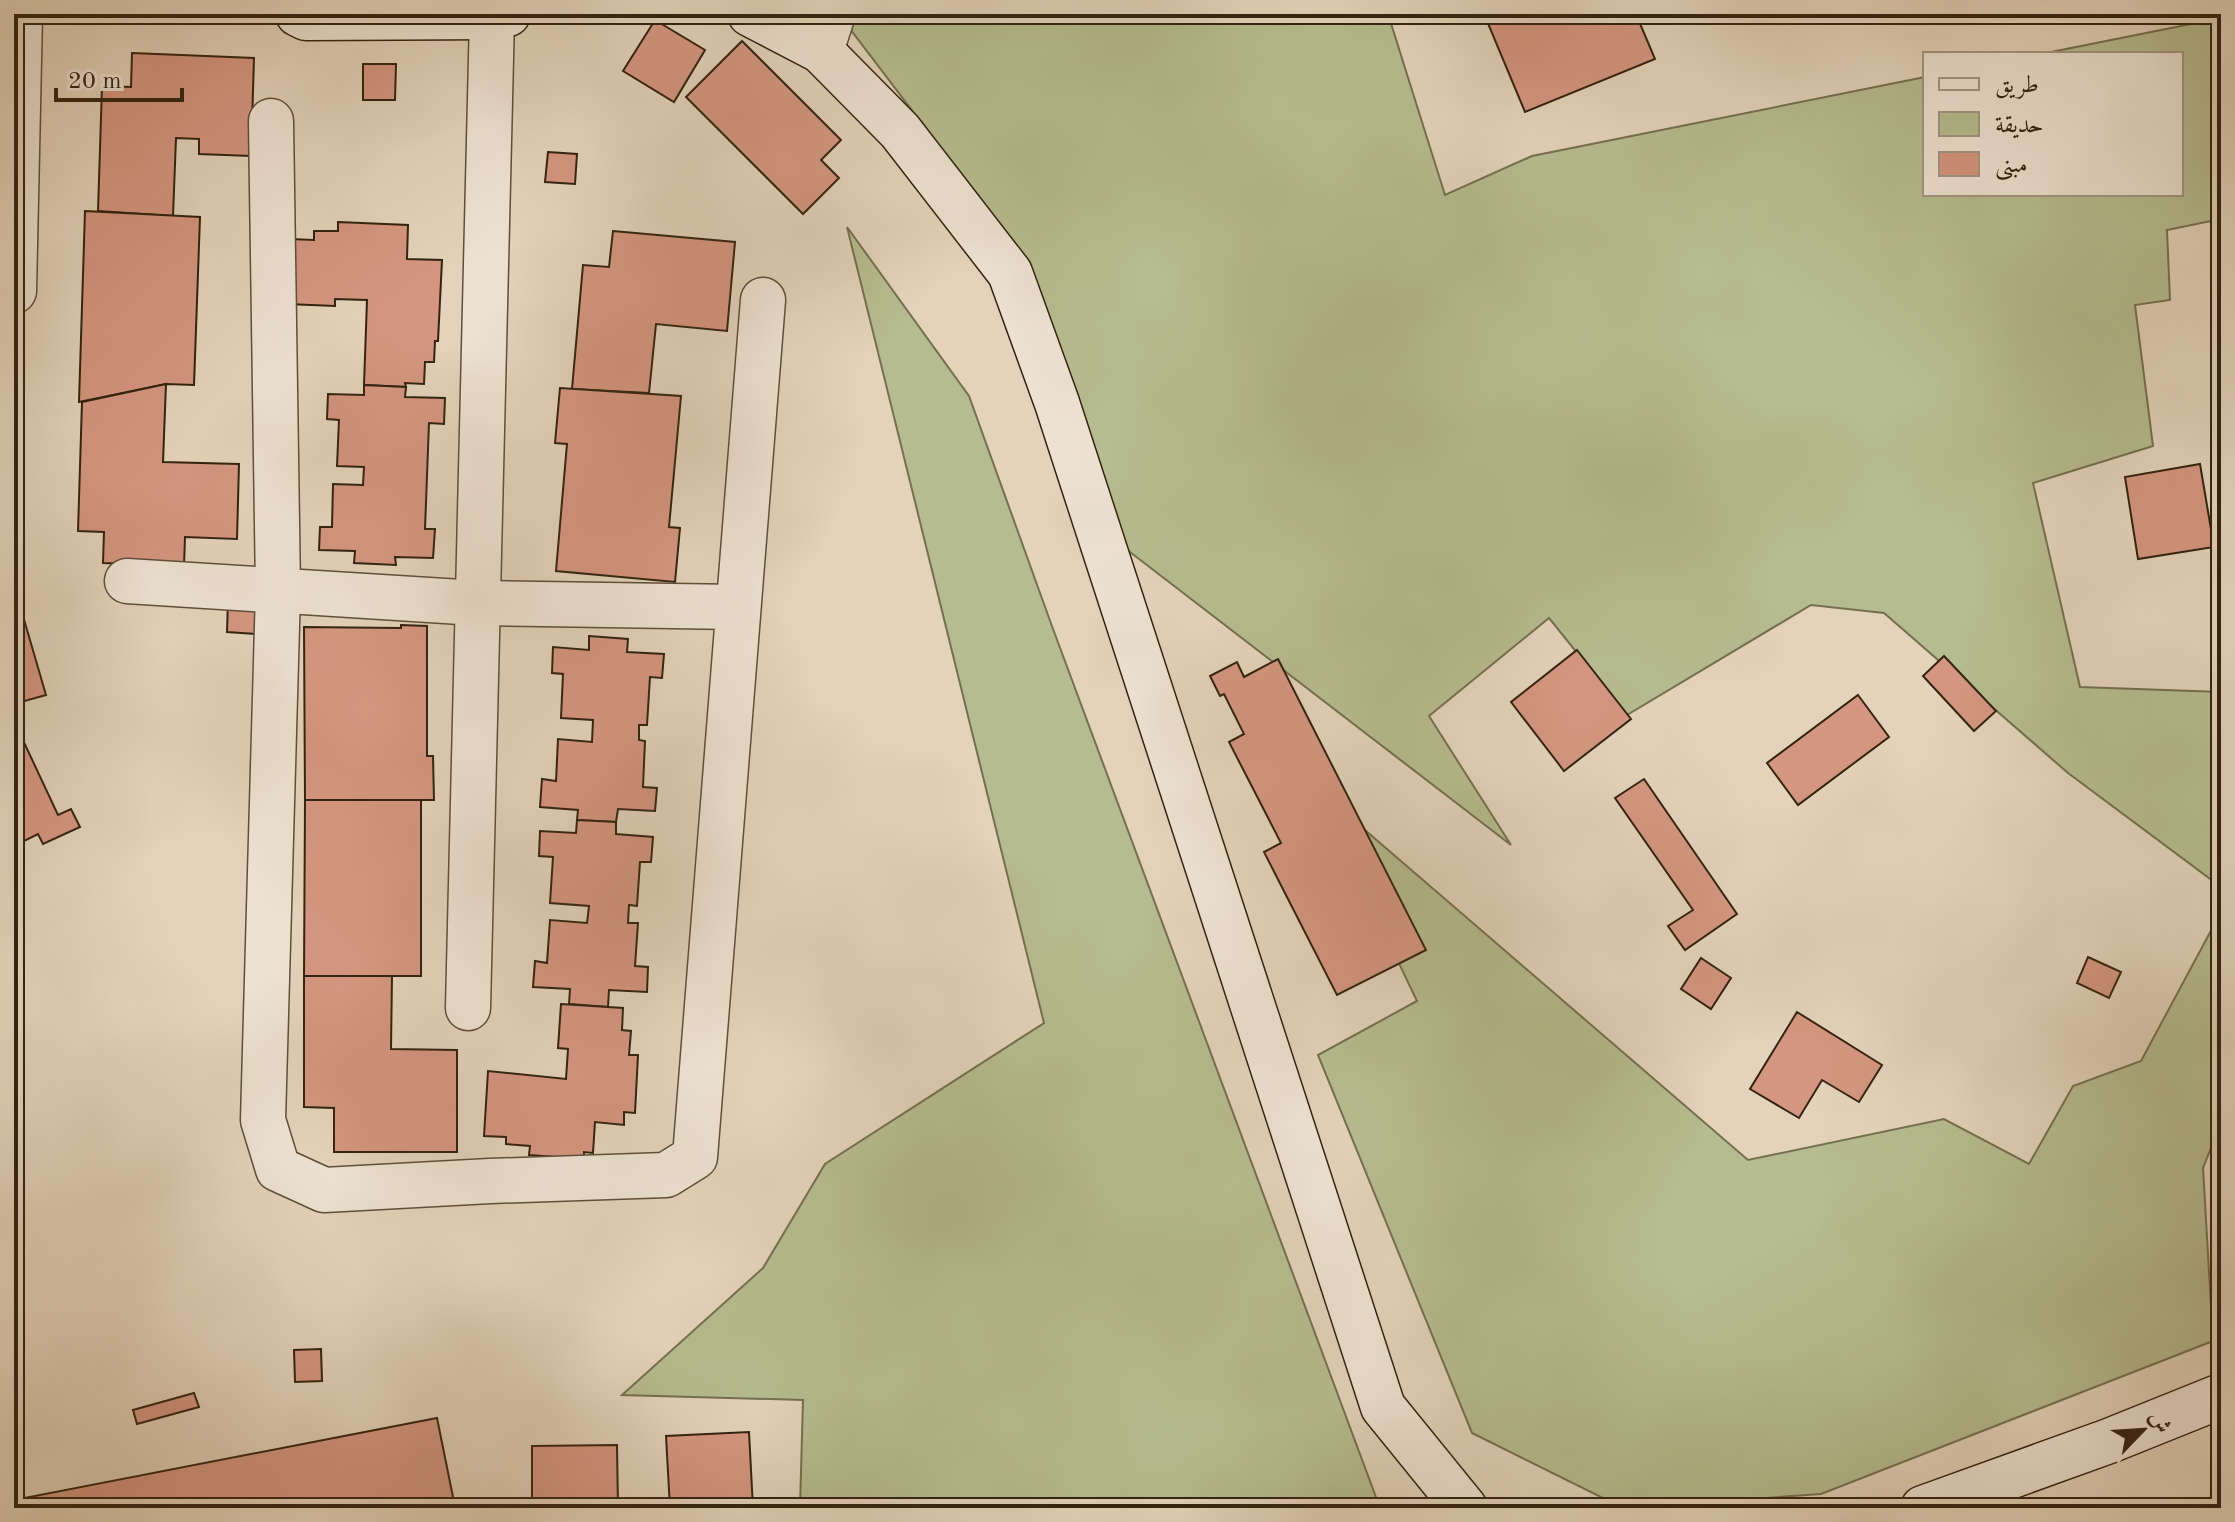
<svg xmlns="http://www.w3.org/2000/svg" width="2235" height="1522" font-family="'Old Standard TT',Amiri,serif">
<rect width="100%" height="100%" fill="#e3d3ba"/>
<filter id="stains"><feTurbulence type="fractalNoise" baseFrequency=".0025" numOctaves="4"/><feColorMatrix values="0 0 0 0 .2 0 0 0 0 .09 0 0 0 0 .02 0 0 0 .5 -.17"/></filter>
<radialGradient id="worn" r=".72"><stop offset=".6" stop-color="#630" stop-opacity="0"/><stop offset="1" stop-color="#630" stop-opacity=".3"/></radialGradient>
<!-- green -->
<g fill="#b5bc8f" stroke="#747050" stroke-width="2">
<path d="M847,14H1388L1445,195L1532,156L1925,77V194H2181V54H2041L2221,18V219L2167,230L2170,300L2135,305L2153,446L2033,483L2080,687L2221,692V887L2068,773L1884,613L1811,605L1627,715L1549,618L1429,716L1511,845L1126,549L1019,251L841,17Z"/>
<path d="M847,227L969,396L1053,629L1380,1508H800L803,1400L622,1395L763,1268L825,1164L1044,1023Z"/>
<path d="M1315,787L1748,1160L1944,1119L2029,1164L2073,1086L2141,1061L2221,912V1123L2203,1168L2213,1341L1821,1494L1623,1508L1472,1433L1318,1055L1417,1001Z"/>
</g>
<!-- building -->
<g fill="#d49680" stroke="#332310" stroke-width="2">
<path d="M1504,14H1636L1655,59L1525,112L1487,21Z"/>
<path d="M655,20L705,50L674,102L623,71Z"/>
<path d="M742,41L841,140L821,160L839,178L803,214L686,97Z"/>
<path d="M132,53L254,58L251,156L199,154V139L176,138L173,216L98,211L102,86L131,87Z"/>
<path d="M363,64H396L395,100H363Z"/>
<path d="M548,152L577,154L575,184L545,182Z"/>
<path d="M85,211L200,217L194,385L166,384L79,402Z"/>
<path d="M338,222L408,225L407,259L442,260L438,341H435L434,362H425L424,384L405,383L406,387L364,385L367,300L335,299V306L287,304L290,239L314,240V231H338Z"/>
<path d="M613,231L735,242L727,331L656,324L649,393L572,389L583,265L609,267Z"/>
<path d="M166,384L163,462L239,464L237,539L185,537L184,566L103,563L104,532L78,531L82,402Z"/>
<path d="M364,385L406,387L405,397L445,398L444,424L429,423L425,529H435L433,558L395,557L396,565L354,563L355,551L319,550L320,527H332L333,484L363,485L364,467L337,466L339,420L327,419L328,394L364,395Z"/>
<path d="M560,388L681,396L669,527L680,528L675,582L556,571L567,444L555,443Z"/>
<path d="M2221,450V479L2212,453Z"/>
<path d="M2200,464L2214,547L2138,559L2125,477Z"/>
<path d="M228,600L258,601L257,634L227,632Z"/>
<path d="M23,616L46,695L14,704V618Z"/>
<path d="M401,625L427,626V756H433L434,800H305L304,627L401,628Z"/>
<path d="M589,636L628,639L627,652L664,654L662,678L650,677L647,725H639V740L645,741L643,787L657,788L655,811L618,809L616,822L577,820L578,810L540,807L542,779L556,781L558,739L592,742L593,720L561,718L563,674L552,673L553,647L589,650Z"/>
<path d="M1577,650L1631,719L1564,771L1511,702Z"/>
<path d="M1944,656L1996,711L1974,731L1923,676Z"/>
<path d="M1278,659L1426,950L1337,995L1264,852L1281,843L1229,742L1244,734L1224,694L1220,696L1210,676L1237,662L1244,677Z"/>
<path d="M1858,695L1889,737L1798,805L1767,763Z"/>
<path d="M21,736L58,815L71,809L80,827L43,844L38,834L14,846V739Z"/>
<path d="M1644,779L1737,914L1685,950L1668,926L1693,910L1615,798Z"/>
<path d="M305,800H421V976H304Z"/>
<path d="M577,820L616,822V834L653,837L651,862H640L637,906L629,905L628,923H638L635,966L648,967L647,992L609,990L608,1007L569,1004L570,989L533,987L535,961L547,963L550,920L587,923L589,906L550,903L553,857L539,856L540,831L576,833Z"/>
<path d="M2088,957L2121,972L2109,998L2077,983Z"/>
<path d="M1701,958L1731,978L1711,1009L1681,989Z"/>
<path d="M304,976H392L391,1049L457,1050V1152H334V1108L304,1107Z"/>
<path d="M561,1004L623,1008L622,1030L631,1031L629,1055H638L635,1113L624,1112V1125L595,1122L593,1153L584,1152V1159L529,1155L530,1146L506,1144V1137L484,1136L488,1071L566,1079L568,1049L558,1048Z"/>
<path d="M1797,1012L1882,1065L1859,1102L1822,1080L1799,1118L1750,1089Z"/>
<path d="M321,1349L322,1381L295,1382L294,1350Z"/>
<path d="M194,1393L199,1407L137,1424L133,1410Z"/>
<path d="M437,1418L454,1502L423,1508H14V1500Z"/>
<path d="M749,1432L753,1508H670L666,1436Z"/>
<path d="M617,1445L618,1508H532V1446Z"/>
</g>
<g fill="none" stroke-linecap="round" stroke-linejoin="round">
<!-- street casing -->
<g stroke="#5f4f3a" stroke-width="47">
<g id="street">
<path d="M821,51L833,14"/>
<path d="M271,121L278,591L263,1120L278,1169L324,1190L490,1181L666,1175L695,1157L763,300"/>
<path d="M14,291L20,14"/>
<path d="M127,581L477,603L738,607"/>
<path d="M468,1008L492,17"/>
</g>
</g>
<!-- secondary casing -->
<g stroke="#332310" stroke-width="47">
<g id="secondary">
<path d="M298,14L306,18L492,17L508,14"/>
<path d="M750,14L821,51L900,131L1010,273L1057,403L1383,1407L1465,1508"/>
<path d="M1923,1508L2109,1441L2221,1396"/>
</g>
</g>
<!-- street -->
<use href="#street" stroke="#ede2d2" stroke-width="44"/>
<!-- secondary -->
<use href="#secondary" stroke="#ede2d2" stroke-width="44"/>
</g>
<!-- margin -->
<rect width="2235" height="1522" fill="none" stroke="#e3d3ba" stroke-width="48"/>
<rect x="16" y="16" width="2203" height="1490" fill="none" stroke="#332310" stroke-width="4"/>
<rect x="24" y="24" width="2187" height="1474" fill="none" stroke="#332310" stroke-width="2"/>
<!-- legend -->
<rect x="1923" y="52" width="260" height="144" fill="#ede2d2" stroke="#a39684" stroke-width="2"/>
<rect x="1939" y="78" width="40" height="12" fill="#ede2d2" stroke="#a39684" stroke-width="2"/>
<text x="1995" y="92" font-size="24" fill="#332310">طريق</text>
<rect x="1939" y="112" width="40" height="24" fill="#b5bc8f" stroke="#a39684" stroke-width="2"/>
<text x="1995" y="132" font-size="24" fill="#332310">حديقة</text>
<rect x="1939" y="152" width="40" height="24" fill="#d49680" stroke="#a39684" stroke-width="2"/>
<text x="1995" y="172" font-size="24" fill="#332310">مبنى</text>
<!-- north arrow -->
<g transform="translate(2143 1430) rotate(65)" stroke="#ede2d2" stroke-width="6" paint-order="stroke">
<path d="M0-6L14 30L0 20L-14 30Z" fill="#332310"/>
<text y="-12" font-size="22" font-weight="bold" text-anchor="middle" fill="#332310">ش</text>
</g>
<!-- scale -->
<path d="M56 88v12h126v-12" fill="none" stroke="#332310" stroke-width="4"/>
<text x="68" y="88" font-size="24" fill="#332310" stroke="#ede2d2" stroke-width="6" paint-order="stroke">20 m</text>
<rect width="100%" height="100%" filter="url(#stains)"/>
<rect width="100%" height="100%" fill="url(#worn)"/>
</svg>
